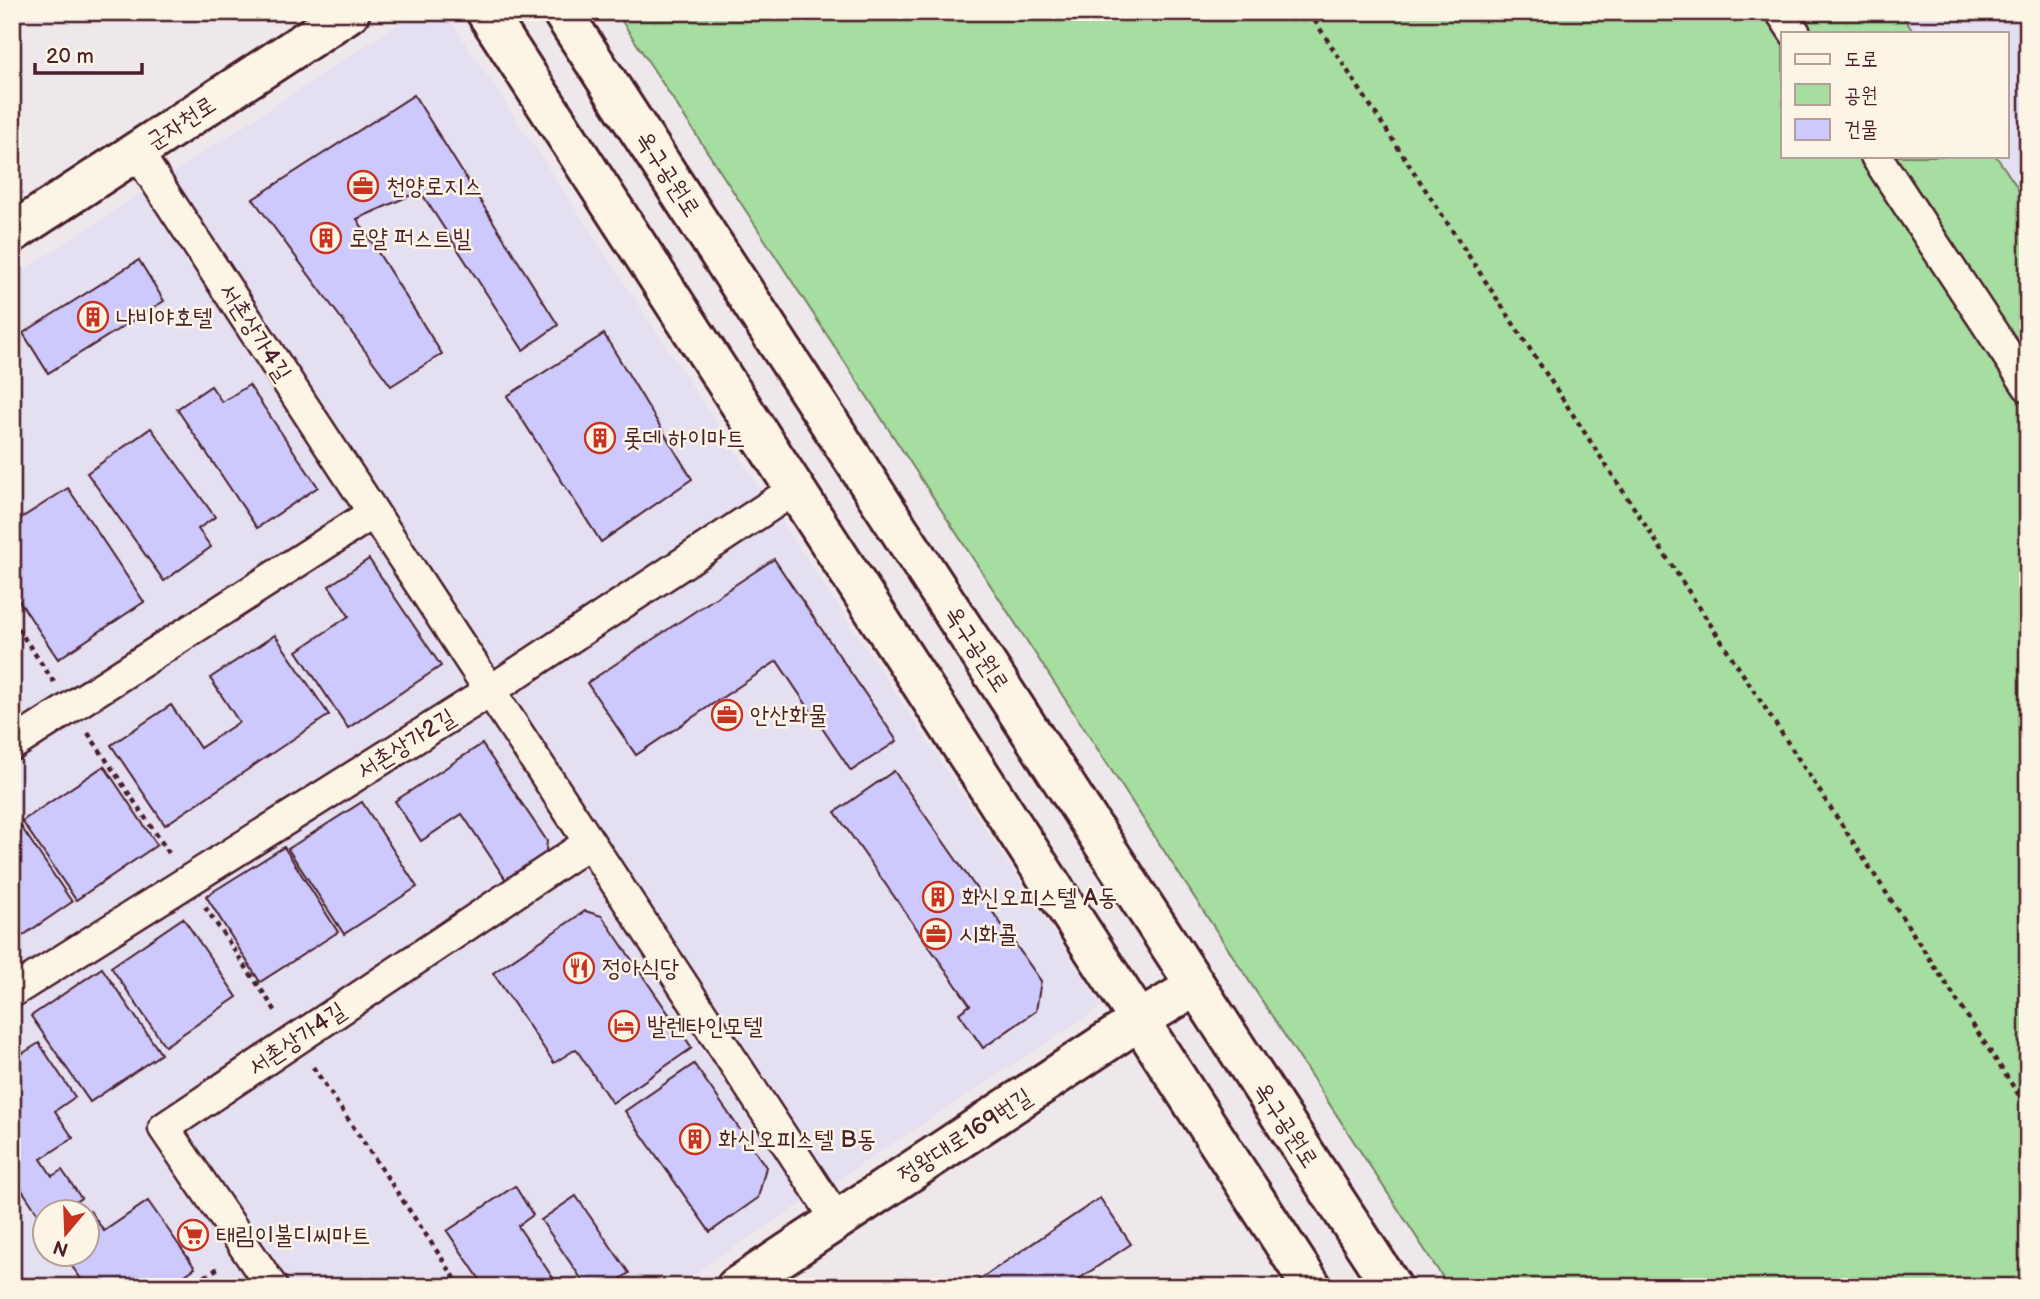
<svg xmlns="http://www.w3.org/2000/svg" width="2040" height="1299" font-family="'Balsamiq Sans','Poor Story',sans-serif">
<rect width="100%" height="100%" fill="#eee8ec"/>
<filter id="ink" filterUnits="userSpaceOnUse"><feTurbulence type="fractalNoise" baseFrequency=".0143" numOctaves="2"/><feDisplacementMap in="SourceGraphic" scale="14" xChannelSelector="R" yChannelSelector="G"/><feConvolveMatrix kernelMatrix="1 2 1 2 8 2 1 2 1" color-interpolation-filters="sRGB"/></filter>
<g filter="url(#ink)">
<!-- built -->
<g fill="#e4dff1" fill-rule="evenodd">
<path d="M417,12H445L1102,1006L674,1287H12V278ZM46,1212H88V1254H46Z"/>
<path d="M1900,12H2028V203L1996,156H2007V33H1914Z"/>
</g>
<!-- green -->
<path fill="#a6dda0" stroke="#787e66" stroke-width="2" d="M616,12H1900L1914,33H1783V156H1996L2028,203V1287H1449Z"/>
<!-- building -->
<g fill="#cdc9fc" stroke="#4a1f2b" stroke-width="2">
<path d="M414,95L558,325L523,350L420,191L357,219L442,354L391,386L253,199Z"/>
<path d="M139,260L164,301L48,373L23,333Z"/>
<path d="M604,334L692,479L601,542L507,396Z"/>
<path d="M249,385L318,487L257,528L177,409L211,386L222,402Z"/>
<path d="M151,428L215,517L198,529L211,547L164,581L87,473Z"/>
<path d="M68,488L144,602L58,659L12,590V524Z"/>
<path d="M369,559L441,666L348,728L297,651L349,616L329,586Z"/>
<path d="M774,559L897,741L851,771L777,661L636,755L587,683Z"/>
<path d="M275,635L329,715L165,825L111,745L171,705L200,748L239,722L210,678Z"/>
<path d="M482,744L547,841L544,868L512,889L462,814L421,841L395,801Z"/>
<path d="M104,766L157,845L76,900L22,821Z"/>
<path d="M894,771L1041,981L1036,1011L983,1048L959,1013L970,1005L835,812Z"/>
<path d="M362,802L417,887L344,934L288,849Z"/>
<path d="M20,825L72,902L12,943V831Z"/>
<path d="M284,847L338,932L260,982L206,896Z"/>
<path d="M585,911L602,916L692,1048L612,1103L576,1049L554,1063L493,973Z"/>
<path d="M183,918L237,997L165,1046L111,967Z"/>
<path d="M102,968L161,1054L90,1102L31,1016Z"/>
<path d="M39,1043L75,1097L55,1111L73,1138L41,1159L52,1176L62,1170L81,1198L61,1212H46L44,1223L12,1175V1060Z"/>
<path d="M694,1064L766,1167L758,1198L710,1232L625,1111Z"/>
<path d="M515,1186L533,1215L518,1226L559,1287H485L447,1231Z"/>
<path d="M576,1196L629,1273L609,1287H587L541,1220Z"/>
<path d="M1100,1198L1131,1244L1067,1287H968Z"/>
<path d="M148,1201L195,1268L168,1287H87L63,1254H88V1212L90,1211L104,1231Z"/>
</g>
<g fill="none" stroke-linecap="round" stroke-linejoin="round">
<!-- street casing -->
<g stroke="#4a1f2b" stroke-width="35">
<g id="street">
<path d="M1781,12L1795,33"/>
<path d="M137,152L837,1220"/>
<path d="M1876,156L2028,386"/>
<path d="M12,745L373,513"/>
<path d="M12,992L490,691L795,489"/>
<path d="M272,1287L164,1128L589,843"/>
</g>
</g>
<!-- secondary casing -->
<g stroke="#4a1f2b" stroke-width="44">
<g id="secondary">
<path d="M486,12L1312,1287"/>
<path d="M562,12L1392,1287"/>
<path d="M12,233L350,12"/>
<path d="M736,1287L1140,1020L1196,986"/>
</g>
</g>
<!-- path -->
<g stroke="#4a1f2b" stroke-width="4.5" stroke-dasharray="5 5" stroke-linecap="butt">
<path d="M1309,12L2028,1109"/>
<path d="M12,620L54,682"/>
<path d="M88,733L169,853"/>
<path d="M205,907L277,1013"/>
<path d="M313,1067L461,1287"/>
<path d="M188,1287L220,1267"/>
</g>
<!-- street -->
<use href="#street" stroke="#fcf5e5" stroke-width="30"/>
<!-- secondary -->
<use href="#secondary" stroke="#fcf5e5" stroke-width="38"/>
</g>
</g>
<!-- icons -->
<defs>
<g id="office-ring" transform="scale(1.575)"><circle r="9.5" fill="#fcf5e5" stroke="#c8321e" stroke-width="1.5"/><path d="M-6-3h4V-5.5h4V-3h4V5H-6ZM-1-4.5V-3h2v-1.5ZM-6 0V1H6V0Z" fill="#c8321e"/></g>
<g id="building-ring" transform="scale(1.575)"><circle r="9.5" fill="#fcf5e5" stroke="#c8321e" stroke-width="1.5"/><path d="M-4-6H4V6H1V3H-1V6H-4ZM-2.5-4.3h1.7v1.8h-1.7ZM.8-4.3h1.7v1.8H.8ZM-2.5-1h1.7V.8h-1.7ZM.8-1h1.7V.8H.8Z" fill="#c8321e"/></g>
<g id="restaurant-ring" transform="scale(1.575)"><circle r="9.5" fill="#fcf5e5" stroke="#c8321e" stroke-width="1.5"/><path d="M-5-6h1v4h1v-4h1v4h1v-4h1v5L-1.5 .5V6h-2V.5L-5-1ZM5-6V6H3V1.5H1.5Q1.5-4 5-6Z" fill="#c8321e"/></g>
<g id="hotel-ring" transform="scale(1.575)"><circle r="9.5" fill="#fcf5e5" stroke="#c8321e" stroke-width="1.5"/><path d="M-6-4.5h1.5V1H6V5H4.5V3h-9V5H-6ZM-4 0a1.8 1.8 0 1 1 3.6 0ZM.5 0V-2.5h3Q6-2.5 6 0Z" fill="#c8321e"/></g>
<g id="supermarket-ring" transform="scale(1.575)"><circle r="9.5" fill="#fcf5e5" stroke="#c8321e" stroke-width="1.5"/><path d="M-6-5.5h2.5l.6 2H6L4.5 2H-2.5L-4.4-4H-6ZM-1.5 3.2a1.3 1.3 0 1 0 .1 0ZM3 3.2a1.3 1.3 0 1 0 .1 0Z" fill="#c8321e"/></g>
</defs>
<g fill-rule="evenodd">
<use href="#office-ring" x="363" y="186"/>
<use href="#building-ring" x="326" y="238"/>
<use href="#building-ring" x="93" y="317"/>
<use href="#building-ring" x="600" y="438"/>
<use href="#office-ring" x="727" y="715"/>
<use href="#building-ring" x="938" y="897"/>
<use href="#office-ring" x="936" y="934"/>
<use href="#restaurant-ring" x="579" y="968"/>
<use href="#hotel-ring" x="624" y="1026"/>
<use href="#building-ring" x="695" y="1139"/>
<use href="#supermarket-ring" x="193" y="1235"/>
</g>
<g text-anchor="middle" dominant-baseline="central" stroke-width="5" stroke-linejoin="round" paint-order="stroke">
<!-- street labels -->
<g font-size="24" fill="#4a1f2b" stroke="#fcf5e5">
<text transform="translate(181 123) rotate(-33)">군자천로</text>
<text transform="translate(668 174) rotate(57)">옥구공원로</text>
<text transform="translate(255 332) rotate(57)">서촌상가4길</text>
<text transform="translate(977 649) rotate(57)">옥구공원로</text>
<text transform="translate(406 744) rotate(-32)">서촌상가2길</text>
<text transform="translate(297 1039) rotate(-34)">서촌상가4길</text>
<text transform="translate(1286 1125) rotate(57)">옥구공원로</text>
<text transform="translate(965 1136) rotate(-33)">정왕대로169번길</text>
</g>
<!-- poi labels -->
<g font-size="24" fill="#4a1f2b" stroke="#fcf5e5" text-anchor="start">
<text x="386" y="186">천양로지스</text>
<text x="349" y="238">로얄 퍼스트빌</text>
<text x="116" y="317">나비야호텔</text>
<text x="623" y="438">롯데 하이마트</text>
<text x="750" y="715">안산화물</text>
<text x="961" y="897">화신오피스텔 A동</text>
<text x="959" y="934">시화콜</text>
<text x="602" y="968">정아식당</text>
<text x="647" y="1026">발렌타인모텔</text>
<text x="718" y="1139">화신오피스텔 B동</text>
<text x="216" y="1235">태림이불디씨마트</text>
</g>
</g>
<!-- margin -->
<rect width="2040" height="1299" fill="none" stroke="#fcf5e5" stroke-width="42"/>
<rect x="21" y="21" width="1998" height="1257" fill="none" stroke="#4a1f2b" stroke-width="2.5" filter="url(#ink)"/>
<!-- legend -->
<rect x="1781" y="32" width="228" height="126" fill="#fcf5e5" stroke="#b59f9b" stroke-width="2"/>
<rect x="1795" y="54" width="35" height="10" fill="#fcf5e5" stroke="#b59f9b" stroke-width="2"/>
<text x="1844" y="66" font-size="21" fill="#4a1f2b">도로</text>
<rect x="1795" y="84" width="35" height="21" fill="#a6dda0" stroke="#b59f9b" stroke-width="2"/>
<text x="1844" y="102" font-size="21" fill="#4a1f2b">공원</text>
<rect x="1795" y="119" width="35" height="21" fill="#cdc9fc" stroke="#b59f9b" stroke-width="2"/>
<text x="1844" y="136" font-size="21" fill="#4a1f2b">건물</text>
<!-- north arrow -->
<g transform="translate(66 1233) rotate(199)"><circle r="33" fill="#fcf5e5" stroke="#b59f9b" stroke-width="2"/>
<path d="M0-5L12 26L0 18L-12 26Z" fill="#c8321e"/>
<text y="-10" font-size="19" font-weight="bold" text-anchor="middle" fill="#4a1f2b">N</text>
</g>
<!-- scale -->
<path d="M35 63v10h107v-10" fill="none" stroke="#4a1f2b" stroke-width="3.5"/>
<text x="46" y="63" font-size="21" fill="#4a1f2b" stroke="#fcf5e5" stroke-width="5" paint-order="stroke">20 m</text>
</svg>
